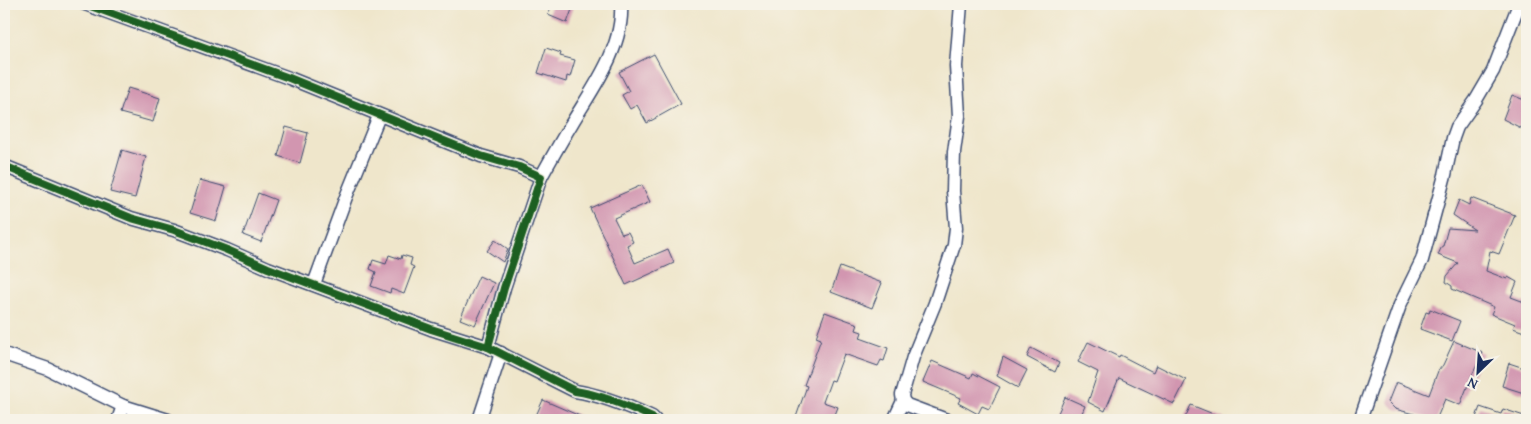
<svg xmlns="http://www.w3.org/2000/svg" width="1531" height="424" font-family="'Gentium Book Plus',serif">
<rect width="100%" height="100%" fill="#f7f3e8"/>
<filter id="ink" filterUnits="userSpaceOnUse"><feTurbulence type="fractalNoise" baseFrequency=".02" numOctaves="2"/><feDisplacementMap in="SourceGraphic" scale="10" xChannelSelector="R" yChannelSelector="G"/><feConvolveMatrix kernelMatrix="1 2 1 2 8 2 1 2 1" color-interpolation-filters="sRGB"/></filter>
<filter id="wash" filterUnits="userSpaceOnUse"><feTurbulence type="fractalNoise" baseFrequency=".0096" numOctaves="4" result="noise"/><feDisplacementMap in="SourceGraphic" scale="20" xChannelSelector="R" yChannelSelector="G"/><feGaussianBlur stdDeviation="1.12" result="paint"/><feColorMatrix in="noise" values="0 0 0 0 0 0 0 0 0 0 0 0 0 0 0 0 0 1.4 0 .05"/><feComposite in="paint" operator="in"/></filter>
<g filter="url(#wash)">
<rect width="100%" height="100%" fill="#efe6cb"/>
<g id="blocks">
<!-- building -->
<g fill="#d296b0">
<path d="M552,4H574L567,23L548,15Z"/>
<path d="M546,48L561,53L560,56L575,60L570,77L567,76L566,82L538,73Z"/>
<path d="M654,54L681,104L647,123L637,105L630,109L622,95L629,91L619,72Z"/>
<path d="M128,88L160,98L153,122L120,113Z"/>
<path d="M1512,95L1527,101V131L1503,119Z"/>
<path d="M286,127L308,133L300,163L278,156Z"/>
<path d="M122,150L146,157L135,198L110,192Z"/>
<path d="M200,180L226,187L216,221L190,213Z"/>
<path d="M642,185L650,202L614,218L622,234L628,232L633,242L627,245L635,263L668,249L674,263L626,285L590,208Z"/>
<path d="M258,193L276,200L261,242L243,235Z"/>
<path d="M1471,198L1515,215L1499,254L1490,251L1486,271L1507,279L1508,277L1517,282L1511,297L1527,303V333L1513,328L1515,324L1491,314L1494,307L1452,289V286L1446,282L1447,276L1458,263L1438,255L1442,246H1443L1448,228L1475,230L1453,215L1459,200L1469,205Z"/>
<path d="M495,240L508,249L503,262L487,251Z"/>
<path d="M389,255L401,259L402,255L412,258L410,265L414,267L404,294L391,289L390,293L371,286L376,272L370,269L373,260L386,264Z"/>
<path d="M840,267L882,283L872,308L831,292Z"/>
<path d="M479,276L494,283L475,325L460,319Z"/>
<path d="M1430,309L1460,321L1452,341L1420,329L1426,312L1429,313Z"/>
<path d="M825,312L858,324L856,330L862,332L860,338L888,348L884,361L881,360L878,366L844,354L834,381L831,380L823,402L838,407L833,420H795L807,386L804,385L821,339L816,337Z"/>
<path d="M1454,341L1483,353L1472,375L1460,405L1445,399L1436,420L1395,409L1388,402L1396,382L1429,395L1438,371L1443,365Z"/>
<path d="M1088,342L1119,357L1120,355L1153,372L1156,365L1186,380L1174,404L1119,378L1105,411L1088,402L1098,372L1078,362Z"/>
<path d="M1031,348L1059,363L1055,372L1027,357Z"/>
<path d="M1003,357L1027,370L1018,388L997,376Z"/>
<path d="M932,361L971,378L973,373L1000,387L989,409L982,406L978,414L958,403L961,398L923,382Z"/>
<path d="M1509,363L1527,369V394L1502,386Z"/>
<path d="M1065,397L1085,406L1079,420H1055Z"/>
<path d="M543,400L589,420H534Z"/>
<path d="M1191,405L1228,420H1184Z"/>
<path d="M1480,407L1501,414L1503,409L1527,417V420H1475Z"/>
</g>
</g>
</g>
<g filter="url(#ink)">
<use href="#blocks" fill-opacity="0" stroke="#3b4a6e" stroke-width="1"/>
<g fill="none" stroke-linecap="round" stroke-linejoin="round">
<!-- minor casing -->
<g stroke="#3b4a6e" stroke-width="15">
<g id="minor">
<path d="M85,4L289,78L481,156L519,167L541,177L504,288L488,347"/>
<path d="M4,166L131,218L174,230L227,250L268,268L431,329L488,347L575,391C602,395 628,406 652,417L655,420"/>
<path d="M541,177C551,159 561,141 572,123C593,88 624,47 621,4"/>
<path d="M314,284L346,197L379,116"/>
<path d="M4,354L48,369L123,406L168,420"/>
<path d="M118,420L123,406"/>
<path d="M479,420L501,353"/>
<path d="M894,420L903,401"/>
<path d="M947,420L907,405L903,401L902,395L913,357L935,303L954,245L956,228L953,191L954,152L959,116L956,66L961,4"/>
<path d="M1360,420L1400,305L1422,260L1445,175L1453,138L1457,127L1476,100L1493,71L1519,4"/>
</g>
</g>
<!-- minor -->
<use href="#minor" stroke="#fff" stroke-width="12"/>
<!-- cycleway casing -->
<g stroke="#f7f3e8" stroke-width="11">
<g id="cycleway">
<path d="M85,4L289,78L481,156L519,167L541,177L504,288L488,347"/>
<path d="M4,166L131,218L174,230L227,250L268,268L431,329L488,347L575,391C602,395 628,406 652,417L655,420"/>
</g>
</g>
<!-- cycleway -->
<use href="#cycleway" stroke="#1b5e20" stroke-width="8"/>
</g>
</g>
<!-- margin -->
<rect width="1531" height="424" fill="none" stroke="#f7f3e8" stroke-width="20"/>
<!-- north arrow -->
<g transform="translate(1478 372) rotate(205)" stroke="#f7f3e8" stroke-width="4" paint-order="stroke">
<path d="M0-4L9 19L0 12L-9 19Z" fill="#1b2f5e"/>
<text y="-8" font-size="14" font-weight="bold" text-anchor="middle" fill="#1b2f5e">N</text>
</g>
</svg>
